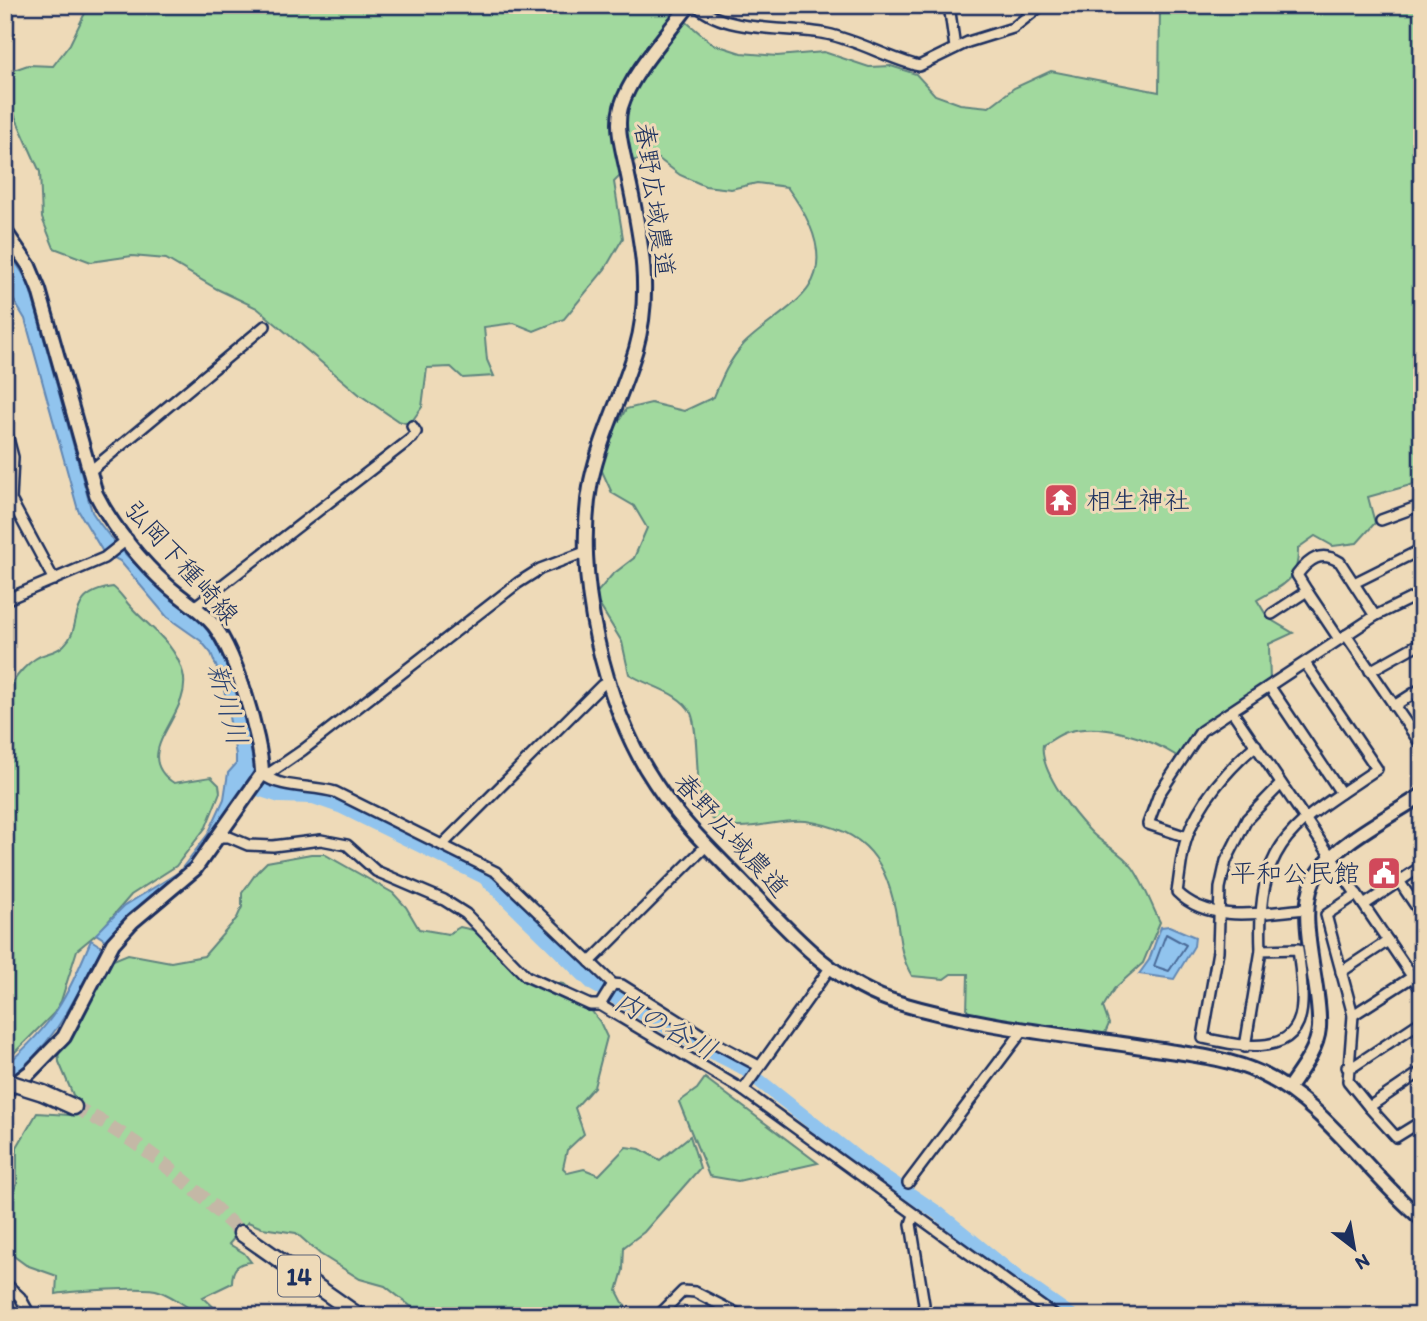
<svg xmlns="http://www.w3.org/2000/svg" width="1427" height="1321" font-family="Itim,'Klee One',sans-serif">
<rect width="100%" height="100%" fill="#eedab8"/>
<filter id="ink" filterUnits="userSpaceOnUse"><feTurbulence type="fractalNoise" baseFrequency=".0143" numOctaves="2"/><feDisplacementMap in="SourceGraphic" scale="14" xChannelSelector="R" yChannelSelector="G"/><feConvolveMatrix kernelMatrix="1 2 1 2 8 2 1 2 1" color-interpolation-filters="sRGB"/></filter>
<g filter="url(#ink)">
<!-- green -->
<g fill="#a1d99e" stroke="#5e847e" stroke-width="2">
<path d="M102,5H666L713,44L741,53L777,56L824,52L869,67L891,66L916,74L935,95L960,104L989,107L1014,88L1051,71L1159,92L1160,5H1422V487L1414,484L1368,497L1375,523L1357,543L1333,546L1315,536L1298,548C1299,582 1284,584 1257,600L1268,618L1293,633L1269,644L1270,683L1198,729L1177,756C1148,738 1103,722 1067,732C1059,734 1051,741 1043,745C1039,770 1074,815 1092,833C1105,846 1122,852 1133,868C1144,884 1151,904 1160,922L1143,963L1114,989L1103,1007L1109,1024L1105,1033C1060,1039 1011,1024 967,1013L968,974H951L944,979L912,976C901,958 900,940 897,920C888,862 867,830 806,821C775,817 734,840 709,816C692,800 701,737 691,713C681,692 647,686 629,674L622,642L594,596L612,575L634,558L647,528L634,506L612,493L601,469L606,444L626,409L651,403L684,411L714,397C722,377 729,361 743,345C760,327 797,306 809,287C830,255 807,214 787,187L757,183L731,189L705,186L680,175L659,159L635,160L614,182L623,238L605,269L564,319L534,331L514,323L484,327L487,360L494,376L463,378L451,367L427,368L422,407L410,424L398,421L360,395L257,308L217,289L166,259L132,256L91,262L54,248L42,218L40,172L5,94V73L28,65L53,66L70,44L85,13Z"/>
<path d="M113,587C121,593 124,600 131,607C150,628 175,643 183,673C194,715 127,752 174,783L211,777L219,785L220,792L206,827L176,866L131,895L100,931L77,950L61,1001L54,1013L5,1062V692C14,681 22,667 35,659C44,652 55,654 64,645C85,626 63,594 113,587Z"/>
<path d="M311,854H324L393,893L406,907L419,929L448,934L460,927L473,930L542,980L563,984L584,1001L600,1022L607,1037L594,1087L575,1108L584,1134L567,1150L563,1168L568,1173L584,1169L599,1175L626,1147L640,1149L660,1160L690,1136L700,1168L644,1232L624,1247L623,1270L617,1291L630,1316H423L385,1286L360,1279L320,1254L296,1233L262,1228L248,1222L229,1244L244,1253L251,1262C238,1263 232,1268 232,1283L203,1297L223,1316C187,1316 189,1303 159,1291C147,1286 72,1291 56,1294L57,1276L26,1265L11,1254L5,1245V1204L17,1184V1147L37,1113L69,1115L76,1102L59,1062L58,1049L106,963L128,954L171,962L204,956L237,918L242,907V893L257,872L267,862Z"/>
<path d="M705,1078L818,1163L738,1181L709,1176L679,1102L697,1089Z"/>
</g>
<!-- water -->
<g fill="#91c4ee" stroke="#6288b4" stroke-width="2">
<path d="M5,247L28,281L92,512C113,545 142,572 172,597C182,606 196,613 206,623C236,653 247,727 254,768L253,778C231,810 210,846 184,875C161,901 127,909 107,941L96,934L124,906L179,872L208,834L224,799L228,773L236,764V755L223,684L211,653L201,641L167,617L120,561L103,552L78,510L25,319L5,286Z"/>
<path d="M1169,926L1195,937L1194,946L1174,979L1139,974L1149,960L1161,927Z"/>
<path d="M91,940L102,947C74,1001 55,1044 5,1083V1066C54,1024 67,998 91,940Z"/>
</g>
<g fill="none" stroke-linecap="round" stroke-linejoin="round">
<!-- shore -->
<path stroke="#4a6b98" stroke-width="2" d="M1166,934L1186,945L1169,971L1154,966Z"/>
<!-- river -->
<path stroke="#91c4ee" stroke-width="14" d="M242,784L280,796L313,797L342,807L484,877L593,984L696,1044L742,1067L858,1159L938,1213L1019,1279L1072,1316"/>
<!-- primary-tunnel -->
<path stroke="#c4b8a6" stroke-width="14" stroke-dasharray="14 7" stroke-linecap="butt" d="M74,1107C139,1139 190,1183 241,1233"/>
<!-- street casing -->
<g stroke="#1b2f5e" stroke-width="14">
<g id="street">
<path d="M949,5L955,48"/>
<path d="M697,6C728,34 789,26 827,34C860,41 887,58 919,66L968,42L1013,28L1042,5"/>
<path d="M5,427L13,457L11,500L54,580"/>
<path d="M89,472L265,326"/>
<path d="M1381,520L1422,505"/>
<path d="M1354,583L1422,549"/>
<path d="M1307,591L1297,575C1309,559 1321,550 1340,562L1375,616"/>
<path d="M5,600L104,558L128,539"/>
<path d="M194,607L412,438L416,432L412,426"/>
<path d="M1272,614L1307,591L1339,639"/>
<path d="M1346,635L1422,746"/>
<path d="M1370,671L1422,642"/>
<path d="M1270,687L1341,793"/>
<path d="M1394,706L1422,688"/>
<path d="M1232,711L1422,991"/>
<path d="M1256,745C1228,769 1199,802 1187,837C1181,854 1180,874 1177,892C1210,925 1266,912 1307,909"/>
<path d="M262,774C280,789 312,785 335,792L496,872L613,984L622,985L708,1039L759,1066"/>
<path d="M262,774L271,772L303,750L518,583L540,569L585,552"/>
<path d="M218,837H229L248,845L273,846L321,840L347,845L376,871L444,900L466,914L526,976L590,1005H600L743,1090L1055,1316"/>
<path d="M1187,837L1148,824L1159,794L1201,731L1375,616L1422,593"/>
<path d="M442,845L602,685L610,681"/>
<path d="M1399,881L1422,915"/>
<path d="M1357,894L1326,915L1353,1015L1348,1081L1369,1107L1422,1071"/>
<path d="M1364,905L1422,866"/>
<path d="M1261,950C1256,840 1294,825 1377,769L1305,663"/>
<path d="M590,962L707,845"/>
<path d="M1341,972L1388,941"/>
<path d="M600,1005L613,984"/>
<path d="M1353,1015L1412,977"/>
<path d="M1245,1047L1261,950L1298,949C1300,966 1303,985 1302,1003C1300,1060 1240,1046 1203,1038L1218,951L1220,888L1226,861L1247,819L1281,784"/>
<path d="M1347,1067L1354,1066L1422,1021"/>
<path d="M743,1090L830,968"/>
<path d="M1369,1107L1396,1137L1422,1121"/>
<path d="M908,1183L1024,1029"/>
<path d="M914,1215L911,1224L924,1304L921,1316"/>
<path d="M5,1283L20,1297L30,1315"/>
<path d="M28,1316H45"/>
<path d="M658,1316L683,1291L695,1292L742,1316"/>
</g>
</g>
<!-- secondary casing -->
<g stroke="#1b2f5e" stroke-width="18">
<g id="secondary">
<path d="M689,5C668,34 631,73 621,107C615,129 624,154 628,176C640,235 653,289 636,349C623,393 601,435 591,481C573,573 603,706 655,783C679,820 712,851 742,882C788,930 833,984 899,1003C980,1027 1066,1035 1149,1048C1186,1054 1226,1057 1260,1073C1326,1104 1367,1174 1422,1219"/>
<path d="M5,231L29,266L39,290L96,494C112,526 141,562 168,586C181,598 197,607 209,620C234,644 262,740 262,774L195,869L132,922L113,943L64,1037L30,1072L5,1091"/>
<path d="M1288,1089C1300,1071 1317,1051 1319,1028C1322,983 1291,909 1319,871C1340,841 1391,816 1422,795"/>
</g>
</g>
<!-- primary casing -->
<g stroke="#1b2f5e" stroke-width="19">
<g id="primary">
<path d="M43,1093L74,1107"/>
<path d="M241,1233L359,1316"/>
</g>
</g>
<!-- street -->
<use href="#street" stroke="#eedab8" stroke-width="9"/>
<!-- secondary -->
<use href="#secondary" stroke="#eedab8" stroke-width="12"/>
<!-- primary -->
<use href="#primary" stroke="#eedab8" stroke-width="14"/>
<!-- primary-bridge casing -->
<g stroke="#1b2f5e" stroke-width="19" stroke-linecap="butt">
<path id="primary-bridge" d="M5,1081L43,1093"/>
</g>
<!-- primary-bridge -->
<use href="#primary-bridge" stroke="#eedab8" stroke-width="14"/>
</g>
</g>
<!-- icons -->
<defs>
<g id="temple-square" transform="scale(1.75)"><rect x="-9" y="-9" width="18" height="18" rx="4" fill="#d1495b" stroke="#eedab8"/><path d="M0-6L5-2H3V0L6.5 2.5H4V6H1.5V3h-3V6H-4V2.5H-6.5L-3 0V-2H-5Z" fill="#fff"/></g>
<g id="civic-square" transform="scale(1.75)"><rect x="-9" y="-9" width="18" height="18" rx="4" fill="#d1495b" stroke="#eedab8"/><path d="M-.6-6.5H3V-4.5H.6V-3L4-1V1h2V6H-6V1h2V-1L-.6-3ZM-1.2 2.5V6h2.4V2.5Z" fill="#fff"/></g>
</defs>
<g fill-rule="evenodd">
<use href="#temple-square" x="1061" y="500"/>
<use href="#civic-square" x="1384" y="873"/>
</g>
<g text-anchor="middle" dominant-baseline="central" stroke-width="6" stroke-linejoin="round" paint-order="stroke">
<!-- shield labels -->
<rect fill="#eedab8" stroke="#5a6279" stroke-width="2" x="278" y="1255.5" width="42" height="41" rx="5"/>
<g font-size="24" font-weight="bold" fill="#1b2f5e">
<text x="299" y="1276">14</text>
</g>
<!-- street labels -->
<g font-size="26" fill="#1b2f5e" stroke="#eedab8">
<text transform="translate(655 200) rotate(82)">春野広域農道</text>
<text transform="translate(182 562) rotate(48)">弘岡下種崎線</text>
<text transform="translate(732 835) rotate(48)">春野広域農道</text>
</g>
<!-- poi labels -->
<g font-size="26" fill="#1b2f5e" stroke="#eedab8" text-anchor="start">
<text x="1086" y="500">相生神社</text>
<text x="1360" y="873" text-anchor="end">平和公民館</text>
</g>
<!-- water labels -->
<g font-size="28" font-style="italic" fill="#2d4574" stroke="#eedab8">
<text transform="translate(228 704) rotate(75)">新川川</text>
<text transform="translate(666 1025) rotate(29)">内の谷川</text>
</g>
</g>
<!-- margin -->
<rect width="1427" height="1321" fill="none" stroke="#eedab8" stroke-width="28"/>
<rect x="14" y="14" width="1399" height="1293" fill="none" stroke="#1b2f5e" stroke-width="2.5" filter="url(#ink)"/>
<!-- north arrow -->
<g transform="translate(1354 1248) rotate(149)" stroke="#eedab8" stroke-width="5" paint-order="stroke">
<path d="M0-5L12 26L0 18L-12 26Z" fill="#1b2f5e"/>
<text y="-10" font-size="19" font-weight="bold" text-anchor="middle" fill="#1b2f5e">N</text>
</g>
</svg>
